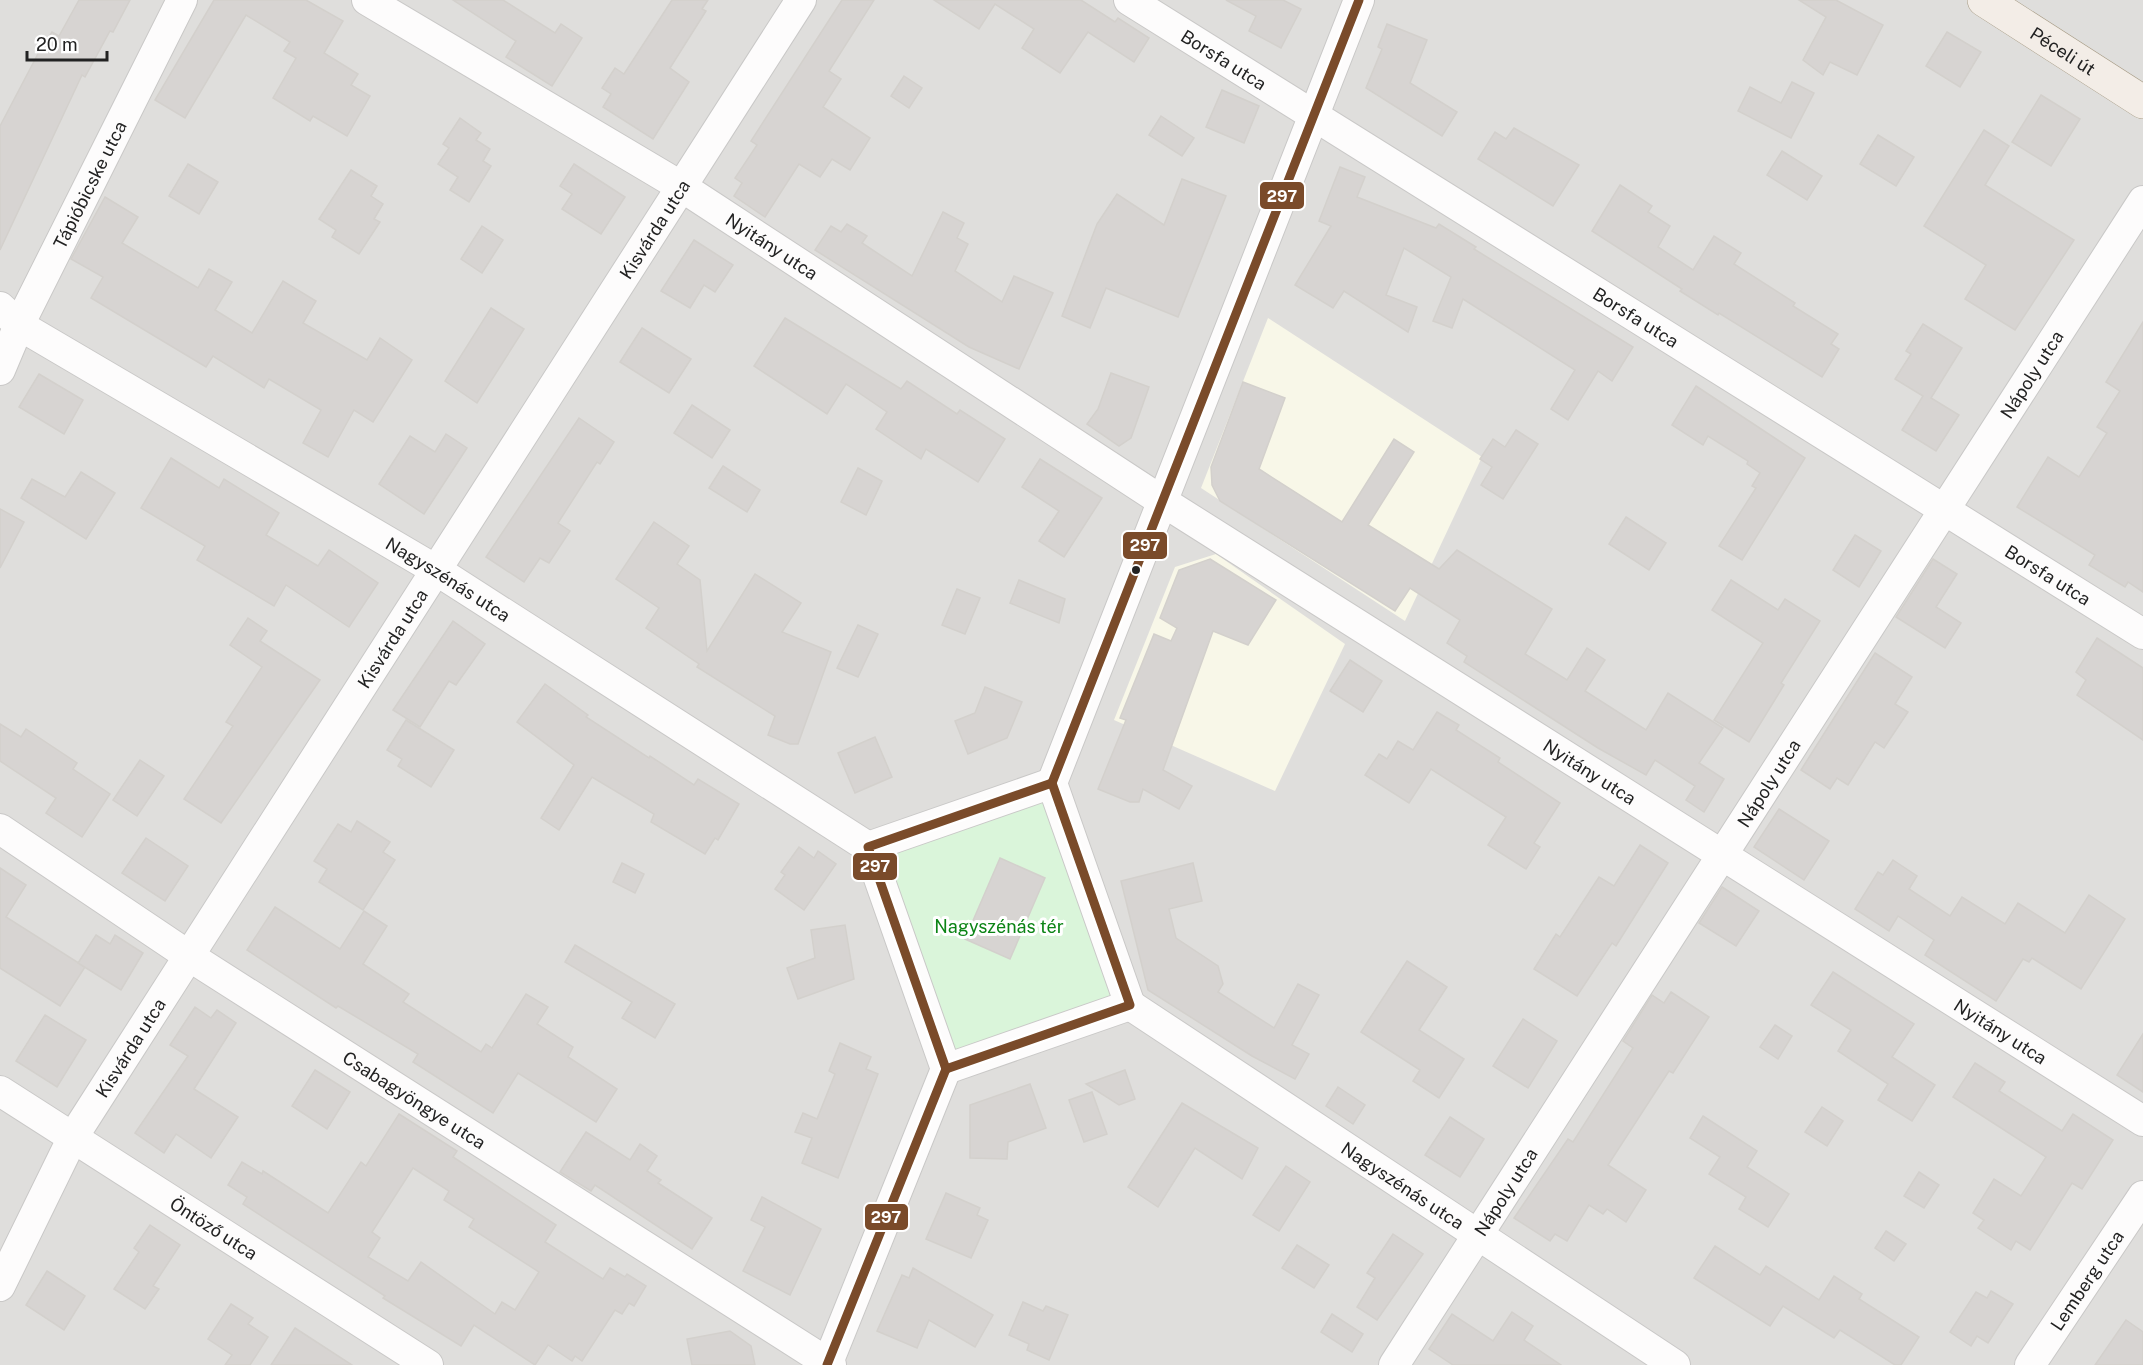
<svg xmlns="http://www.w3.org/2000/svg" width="2143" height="1365" font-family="'Public Sans',sans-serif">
<rect width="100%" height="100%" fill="#f0eeeb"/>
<!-- residential -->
<rect fill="#dfdedc" x="0" y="0" width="2143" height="1365"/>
<!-- education -->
<g fill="#f8f7e8">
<path d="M1268,318L1482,457L1405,621L1201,488Z"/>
<path d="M1216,554L1345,644L1275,791L1114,720L1175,567Z"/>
</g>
<!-- park -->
<path fill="#daf5da" d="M1052,783L1130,1005L946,1069L868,847Z"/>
<!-- building -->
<g fill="#d7d4d2" stroke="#d3d0cc" stroke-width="1.5" fill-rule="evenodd">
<path d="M79,0H130L113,32L110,31L85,77L82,75L0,250V126L39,52L52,32L59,36Z"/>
<path d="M214,0H306L343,21L324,53L358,74L351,85L370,96L347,136L313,116L310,121L273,98L296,58L284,51L290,42L246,15L185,118L155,100Z"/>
<path d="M453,0H503L555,33L561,24L582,38L552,86L506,57L516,41Z"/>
<path d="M672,0H708L702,9L706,11L670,68L689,82L653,139L603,107L611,94L602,88L615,68L624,74Z"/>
<path d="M842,0H874L829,71L841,79L823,107L870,138L850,170L832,159L820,177L799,164L765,217L734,196L742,183L735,178L757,145L751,141Z"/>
<path d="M934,0H1081L1115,22L1118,18L1149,38L1134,62L1088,32L1060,73L1022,48L1034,29L995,4L979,29Z"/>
<path d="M1226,0H1283L1301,9L1281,48L1249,31L1256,16Z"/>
<path d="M1799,0H1836L1883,25L1857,75L1830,62L1823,75L1803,60L1826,17Z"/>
<path d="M1387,24L1427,40L1410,83L1457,112L1442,136L1366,88L1382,49L1378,47Z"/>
<path d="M1947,32L1981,52L1960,87L1926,66Z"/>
<path d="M904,76L922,88L909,108L891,96Z"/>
<path d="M1792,82L1814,93L1791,138L1738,111L1750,87L1781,103Z"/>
<path d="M1222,90L1259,106L1244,143L1206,127Z"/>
<path d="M2041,95L2080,119L2051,166L2012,142Z"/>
<path d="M1161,116L1194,138L1182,156L1149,135Z"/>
<path d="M460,118L481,133L476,140L490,149L483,161L491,166L469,202L450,190L458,177L438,164L449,148L443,144Z"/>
<path d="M1514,128L1579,165L1553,206L1478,159L1495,132L1506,139Z"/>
<path d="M1984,130L2009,146L1985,185L2074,240L2015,330L1965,299L1986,265L1924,226Z"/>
<path d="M1878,135L1914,157L1896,186L1860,164Z"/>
<path d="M1782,151L1822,176L1807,200L1767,175Z"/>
<path d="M188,164L218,182L199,214L169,196Z"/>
<path d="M574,164L625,197L601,234L562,209L572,194L560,186Z"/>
<path d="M1340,167L1365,177L1357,197L1436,228L1439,224L1476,247L1474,249L1633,347L1612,381L1598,371L1568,420L1551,409L1575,370L1463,299L1452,328L1433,321L1451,277L1404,248L1386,295L1417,307L1408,332L1344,291L1333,308L1295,285L1331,226L1319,221Z"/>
<path d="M351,170L377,186L371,196L383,204L374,219L380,222L359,254L332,237L336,230L319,219Z"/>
<path d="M1182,179L1226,196L1178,317L1106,288L1090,328L1062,316L1097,224L1117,194L1164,225Z"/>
<path d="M1620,185L1652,206L1648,212L1670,226L1658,247L1693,270L1714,236L1741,253L1734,264L1795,303L1793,306L1838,334L1831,344L1839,349L1822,377L1719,313L1718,315L1680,291L1682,289L1592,231Z"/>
<path d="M105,197L138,217L122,243L198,288L209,269L232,282L215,310L252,333L283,281L316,301L303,323L367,360L380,338L412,360L373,422L354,410L328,457L303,443L321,410L269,379L264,388L213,356L206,367L91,298L103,277L71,259Z"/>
<path d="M943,212L964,223L957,238L968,244L955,271L1002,302L1014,276L1053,293L1019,369L969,347L815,250L831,226L841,232L847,224L867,236L862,243L912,276Z"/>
<path d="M482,226L503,240L482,273L461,259Z"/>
<path d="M694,240L733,265L715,292L704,285L690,308L661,291Z"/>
<path d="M491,308L524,329L477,403L445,381Z"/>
<path d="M785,318L901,389L907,381L957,414L960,410L1005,439L978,482L926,449L921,459L876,429L887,412L846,384L827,414L754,366Z"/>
<path d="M2143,322V592L2128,582L2125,587L2089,565L2095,555L2017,507L2048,457L2079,477L2107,433L2097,427L2120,391L2106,382Z"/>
<path d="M1923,324L1962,348L1931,398L1959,415L1936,451L1902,430L1923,396L1895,379L1911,354L1906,351Z"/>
<path d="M642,328L691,359L669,393L620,362Z"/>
<path d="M1111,373L1149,387L1131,438L1119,446L1087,424L1098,409Z"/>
<path d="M39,374L83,400L64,434L19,407Z"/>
<path d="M1243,382L1285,398L1259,469L1342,522L1394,439L1414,452L1368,525L1439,569L1457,550L1552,609L1525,654L1567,680L1587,648L1605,660L1585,691L1646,730L1668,693L1723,728L1699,763L1724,779L1704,812L1686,800L1695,786L1655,760L1646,775L1598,748L1464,662L1467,656L1447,643L1460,620L1410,588L1395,611L1220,501L1212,485L1211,467Z"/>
<path d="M1696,386L1805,458L1742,560L1719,546L1756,488L1752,486L1760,473L1747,464L1748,461L1708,436L1703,445L1672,425Z"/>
<path d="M692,405L730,430L712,458L674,433Z"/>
<path d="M579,418L614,442L600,464L597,462L558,523L570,531L549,563L540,558L524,582L486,557Z"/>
<path d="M1516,430L1538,444L1503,499L1481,485L1492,467L1480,459L1493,439L1505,447Z"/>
<path d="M446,434L467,448L424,514L379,484L410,436L435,452Z"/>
<path d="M171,458L219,488L224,479L279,513L266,535L318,566L329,550L378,583L349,627L286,585L274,606L197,560L205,546L141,508Z"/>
<path d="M1040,459L1102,498L1064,557L1039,541L1059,511L1022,487Z"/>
<path d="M723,466L760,490L747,512L709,488Z"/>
<path d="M858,468L882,481L866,515L841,502Z"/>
<path d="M81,472L115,493L86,539L21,498L32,479L65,497Z"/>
<path d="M0,509L24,522L0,568Z"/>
<path d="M1626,517L1666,543L1649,570L1609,544Z"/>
<path d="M654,522L689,546L677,564L700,580L707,651L755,574L801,603L782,632L831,652L798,744H790L768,735L775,716L697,667L699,664L646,628L659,608L616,579Z"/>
<path d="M1855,535L1881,551L1859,587L1833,570Z"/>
<path d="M1210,559L1276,600L1248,645L1213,631L1163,770L1192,786L1179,809L1143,789L1139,802H1130L1098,789L1126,720L1120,718L1154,634L1171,641L1177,628L1160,618L1179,570Z"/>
<path d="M1933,559L1957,574L1936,607L1961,623L1945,648L1896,617Z"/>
<path d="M1019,580L1065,599L1059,623L1010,603Z"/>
<path d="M1731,580L1778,610L1785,599L1820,621L1781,683L1784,685L1749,742L1714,720L1763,643L1712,610Z"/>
<path d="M957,589L980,598L965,634L942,625Z"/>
<path d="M248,618L267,631L260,641L320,680L221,823L184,799L233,726L226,722L262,667L230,645Z"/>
<path d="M453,621L485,644L456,685L449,681L420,727L393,710Z"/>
<path d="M858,625L878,634L858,677L837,668Z"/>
<path d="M2097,638L2143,668V740L2077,695L2086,680L2076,672Z"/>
<path d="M1875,653L1912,677L1895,704L1908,712L1884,748L1875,742L1848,785L1837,778L1830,789L1801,770Z"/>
<path d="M1350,660L1382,681L1363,712L1330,691Z"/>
<path d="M545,684L588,715L586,717L649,758L650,756L694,785L698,779L739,804L718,840L715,838L705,854L651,822L654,814L592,777L559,830L541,818L574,765L517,722Z"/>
<path d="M985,687L1022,702L1007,738L968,754L955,721L975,713Z"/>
<path d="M1437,712L1459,725L1456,730L1500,758L1498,762L1560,803L1534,843L1540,847L1526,869L1488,845L1506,817L1431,769L1409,803L1365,775L1379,754L1387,759L1398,741L1413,750Z"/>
<path d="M406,720L454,750L431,787L398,766L402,759L387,750Z"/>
<path d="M0,724L21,737L26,729L77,763L73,769L110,794L82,837L46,813L56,798L0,761Z"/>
<path d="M875,737L892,777L855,793L838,753Z"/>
<path d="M140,760L164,776L137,816L113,800Z"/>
<path d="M1779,809L1829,841L1804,880L1754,847Z"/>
<path d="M357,821L390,842L383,852L395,860L363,910L319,882L327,869L314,861L338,824L351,832Z"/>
<path d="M146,838L188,866L165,901L122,873Z"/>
<path d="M1640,845L1668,863L1616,946L1612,943L1577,996L1534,969L1556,934L1560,937L1599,877L1614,886Z"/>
<path d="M799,847L814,858L818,851L836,864L804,910L775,889L785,875L781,872Z"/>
<path d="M1000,858L1045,878L1010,959L965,939Z"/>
<path d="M1893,860L1917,876L1909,889L1950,916L1962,897L2005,924L2018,903L2065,933L2089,895L2125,919L2081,989L2032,958L2029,962L2023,959L1996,1001L1925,955L1934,940L1898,916L1889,931L1855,909L1878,872L1883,875Z"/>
<path d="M622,863L644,874L635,893L613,882Z"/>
<path d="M1193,863L1202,901L1169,909L1176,938L1218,966L1223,984L1218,992L1274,1028L1298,984L1319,995L1292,1045L1309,1054L1295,1079L1252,1056L1148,990L1121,881Z"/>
<path d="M0,868L26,885L6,917L85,967L60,1006L0,968Z"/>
<path d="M1722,887L1759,911L1736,946L1699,923Z"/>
<path d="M275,907L340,949L364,911L387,926L363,964L409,994L403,1002L481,1052L486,1044L492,1048L526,994L548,1007L537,1024L573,1047L568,1057L617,1089L596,1122L518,1073L493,1113L413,1062L418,1054L338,1006L336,1008L247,950Z"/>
<path d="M845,925L854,979L798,999L787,968L815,958L811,930Z"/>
<path d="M96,935L110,944L115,935L143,953L121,990L78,963Z"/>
<path d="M575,945L675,1004L655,1038L622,1018L632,1002L565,962Z"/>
<path d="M1407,961L1447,987L1419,1030L1464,1059L1439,1098L1413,1081L1420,1070L1361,1032Z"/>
<path d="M1833,972L1914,1024L1892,1057L1935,1085L1912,1121L1878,1100L1888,1084L1838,1051L1851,1030L1811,1005Z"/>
<path d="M1671,992L1709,1017L1673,1073L1669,1071L1608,1165L1646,1190L1626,1222L1607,1209L1603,1214L1589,1205L1567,1241L1555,1234L1550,1241L1514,1218L1568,1139L1573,1142L1633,1048L1623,1041L1652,995L1664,1003Z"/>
<path d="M195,1007L211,1018L217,1010L236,1023L194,1089L238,1117L211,1158L176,1134L164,1153L135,1133L188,1056L170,1045Z"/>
<path d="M45,1015L86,1040L57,1087L16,1061Z"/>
<path d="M1523,1019L1557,1041L1528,1088L1493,1066Z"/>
<path d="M1775,1025L1792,1036L1778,1059L1760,1047Z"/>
<path d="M2143,1034V1092L2117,1075Z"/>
<path d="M840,1043L871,1057L866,1069L878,1074L838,1178L802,1163L812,1138L795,1132L803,1113L817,1119L835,1074L829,1071Z"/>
<path d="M1975,1063L2005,1082L1999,1091L2062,1131L2073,1114L2113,1140L2082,1189L2072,1183L2030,1250L2016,1241L2011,1250L1978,1228L1984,1220L1973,1213L1994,1179L2021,1196L2046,1157L1953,1097Z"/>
<path d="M315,1070L350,1092L327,1129L292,1106Z"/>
<path d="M1125,1070L1135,1099L1119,1105L1086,1084Z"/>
<path d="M1030,1084L1046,1128L1008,1142L1007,1159L970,1158V1105Z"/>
<path d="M1338,1087L1365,1105L1353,1124L1326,1106Z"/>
<path d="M1092,1092L1107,1134L1084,1142L1069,1100Z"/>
<path d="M1182,1103L1258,1148L1242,1179L1195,1148L1158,1207L1128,1187Z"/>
<path d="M1822,1107L1843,1121L1827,1146L1805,1132Z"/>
<path d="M399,1114L457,1151L453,1157L556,1225L545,1242L603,1279L610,1268L625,1277L627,1274L646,1286L634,1306L629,1303L622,1314L615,1310L582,1361L575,1356L572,1361L548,1345L535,1365L474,1325L461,1346L383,1298L385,1296L243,1204L247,1197L228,1185L242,1162L262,1174L263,1171L328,1213L361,1162L366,1166ZM413,1168L449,1191L444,1200L474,1219L469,1227L539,1272L515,1310L502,1302L495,1314L421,1262L408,1281L368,1257L380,1238L372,1232Z"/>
<path d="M1703,1116L1757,1151L1747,1167L1789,1194L1768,1227L1739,1209L1746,1197L1709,1174L1720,1157L1690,1138Z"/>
<path d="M1450,1117L1484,1139L1460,1177L1425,1155Z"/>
<path d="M586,1132L630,1160L640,1144L657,1156L647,1171L661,1180L658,1183L712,1218L692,1249L595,1185L591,1191L560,1172Z"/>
<path d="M1286,1166L1310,1182L1279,1231L1253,1215Z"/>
<path d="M1919,1172L1939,1185L1924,1208L1904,1196Z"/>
<path d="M946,1193L980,1208L977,1215L988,1220L971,1258L926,1239Z"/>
<path d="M762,1197L821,1229L790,1295L743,1271L765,1227L751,1220Z"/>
<path d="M150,1225L180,1245L153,1286L159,1289L145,1309L114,1289L139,1252L134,1248Z"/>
<path d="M1886,1231L1906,1244L1894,1261L1875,1248Z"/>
<path d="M1393,1234L1423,1254L1377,1320L1357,1307L1375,1278L1367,1273Z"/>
<path d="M1297,1245L1329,1265L1314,1288L1282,1268Z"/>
<path d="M1715,1246L1760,1275L1766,1266L1819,1300L1834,1276L1862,1294L1859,1299L1919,1337L1901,1365H1895L1840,1330L1834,1338L1783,1306L1770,1326L1694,1278Z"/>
<path d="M913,1268L993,1315L975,1347L929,1320L917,1348L877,1331L902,1275L909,1278Z"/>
<path d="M47,1271L85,1296L64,1330L26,1305Z"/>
<path d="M1991,1291L2013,1304L1988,1343L1977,1336L1971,1346L1950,1332L1976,1292L1987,1298Z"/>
<path d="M1023,1302L1043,1311L1046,1306L1068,1315L1049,1360L1027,1350L1029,1344L1009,1335Z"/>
<path d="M231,1304L253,1318L248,1324L268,1337L250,1365H225L232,1355L208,1339Z"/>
<path d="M1512,1312L1533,1326L1524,1340L1561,1365H1453L1429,1349L1452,1314L1493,1341Z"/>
<path d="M1332,1314L1363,1334L1352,1352L1321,1332Z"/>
<path d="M2126,1320L2143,1332V1365H2095Z"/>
<path d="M295,1328L352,1365H271Z"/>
<path d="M730,1331L751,1346L755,1365H692L687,1339Z"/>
</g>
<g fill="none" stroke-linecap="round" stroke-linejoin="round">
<!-- minor casing -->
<g stroke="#c9c8c7" stroke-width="32">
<g id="minor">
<path id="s1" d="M367,0L682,187L1162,501L2143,1121"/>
<path id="s2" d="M1129,0L2143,634"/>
<path id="s3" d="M0,307L19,325L436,570L868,847"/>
<path id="s4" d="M0,370L19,325L182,0"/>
<path d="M1052,783L1359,0"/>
<path id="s5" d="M0,829L189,956L831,1365"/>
<path id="s6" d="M1130,1005L1675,1365"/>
<path d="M946,1069L868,847L1052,783"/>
<path d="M946,1069L1130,1005L1052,783"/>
<path id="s7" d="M0,1091L428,1365"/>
<path id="s8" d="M0,1286L73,1137L801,0"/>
<path d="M827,1365L946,1069"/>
<path id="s9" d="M1394,1365L2143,201"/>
<path id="s10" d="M2030,1365L2143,1196"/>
</g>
</g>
<!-- major casing -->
<g stroke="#a79c86" stroke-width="34">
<g id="major">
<path id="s11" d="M1984,0L2143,102"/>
</g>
</g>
<!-- minor -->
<use href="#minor" stroke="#fdfcfc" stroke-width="30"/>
<!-- major -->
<use href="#major" stroke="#f3ede7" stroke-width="33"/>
<!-- bus-1 casing -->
<g stroke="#fff" stroke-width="14">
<g id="bus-1">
<path d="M1052,783L1359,0"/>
<path d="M946,1069L868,847L1052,783"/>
<path d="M946,1069L1130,1005L1052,783"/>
<path d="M827,1365L946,1069"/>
</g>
</g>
<!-- bus-1 -->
<use href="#bus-1" stroke="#7a4b2a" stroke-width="9"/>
</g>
<!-- markers -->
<circle fill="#222" stroke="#fff" stroke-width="2" cx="1136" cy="570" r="5"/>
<g text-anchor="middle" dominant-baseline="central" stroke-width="6" stroke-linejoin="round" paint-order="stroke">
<!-- street labels -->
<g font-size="18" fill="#222" stroke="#fff">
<text stroke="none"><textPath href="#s11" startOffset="94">Péceli út</textPath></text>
<text stroke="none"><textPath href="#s2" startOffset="112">Borsfa utca</textPath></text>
<text stroke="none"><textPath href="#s4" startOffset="206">Tápióbicske utca</textPath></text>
<text stroke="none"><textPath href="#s8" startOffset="1244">Kisvárda utca</textPath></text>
<text stroke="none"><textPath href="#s1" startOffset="474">Nyitány utca</textPath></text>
<text stroke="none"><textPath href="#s2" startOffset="598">Borsfa utca</textPath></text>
<text stroke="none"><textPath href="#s9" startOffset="1178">Nápoly utca</textPath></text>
<text stroke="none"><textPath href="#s2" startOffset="1084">Borsfa utca</textPath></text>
<text stroke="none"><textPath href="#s3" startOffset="525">Nagyszénás utca</textPath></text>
<text stroke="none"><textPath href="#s8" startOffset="758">Kisvárda utca</textPath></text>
<text stroke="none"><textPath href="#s1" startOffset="1446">Nyitány utca</textPath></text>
<text stroke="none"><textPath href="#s9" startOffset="692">Nápoly utca</textPath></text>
<text stroke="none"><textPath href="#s1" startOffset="1932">Nyitány utca</textPath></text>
<text stroke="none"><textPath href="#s8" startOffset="272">Kisvárda utca</textPath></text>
<text stroke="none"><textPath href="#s5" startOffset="495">Csabagyöngye utca</textPath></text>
<text stroke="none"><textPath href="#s6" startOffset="327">Nagyszénás utca</textPath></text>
<text stroke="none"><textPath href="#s9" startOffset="206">Nápoly utca</textPath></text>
<text stroke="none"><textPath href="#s7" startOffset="254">Öntöző utca</textPath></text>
<text stroke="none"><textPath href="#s10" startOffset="102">Lemberg utca</textPath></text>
</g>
<!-- park labels -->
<g font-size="18" fill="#0c8416" stroke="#fff">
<text x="999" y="926">Nagyszénás tér</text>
</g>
</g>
<g stroke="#fff" stroke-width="2">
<rect x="1259" y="181" width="46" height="29" rx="6" fill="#7a4b2a"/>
<rect x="1122" y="531" width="46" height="29" rx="6" fill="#7a4b2a"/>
<rect x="852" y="852" width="46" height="29" rx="6" fill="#7a4b2a"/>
<rect x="864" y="1203" width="45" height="28" rx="6" fill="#7a4b2a"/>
</g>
<g font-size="16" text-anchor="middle" font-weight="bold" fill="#fff">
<text x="1282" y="202">297</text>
<text x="1145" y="551">297</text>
<text x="875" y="872">297</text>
<text x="886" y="1223">297</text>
</g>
<!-- scale -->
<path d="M27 51v9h80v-9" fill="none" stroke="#222222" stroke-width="3"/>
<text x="36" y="51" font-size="18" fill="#222222" stroke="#ffffff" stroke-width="4.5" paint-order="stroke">20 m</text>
</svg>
